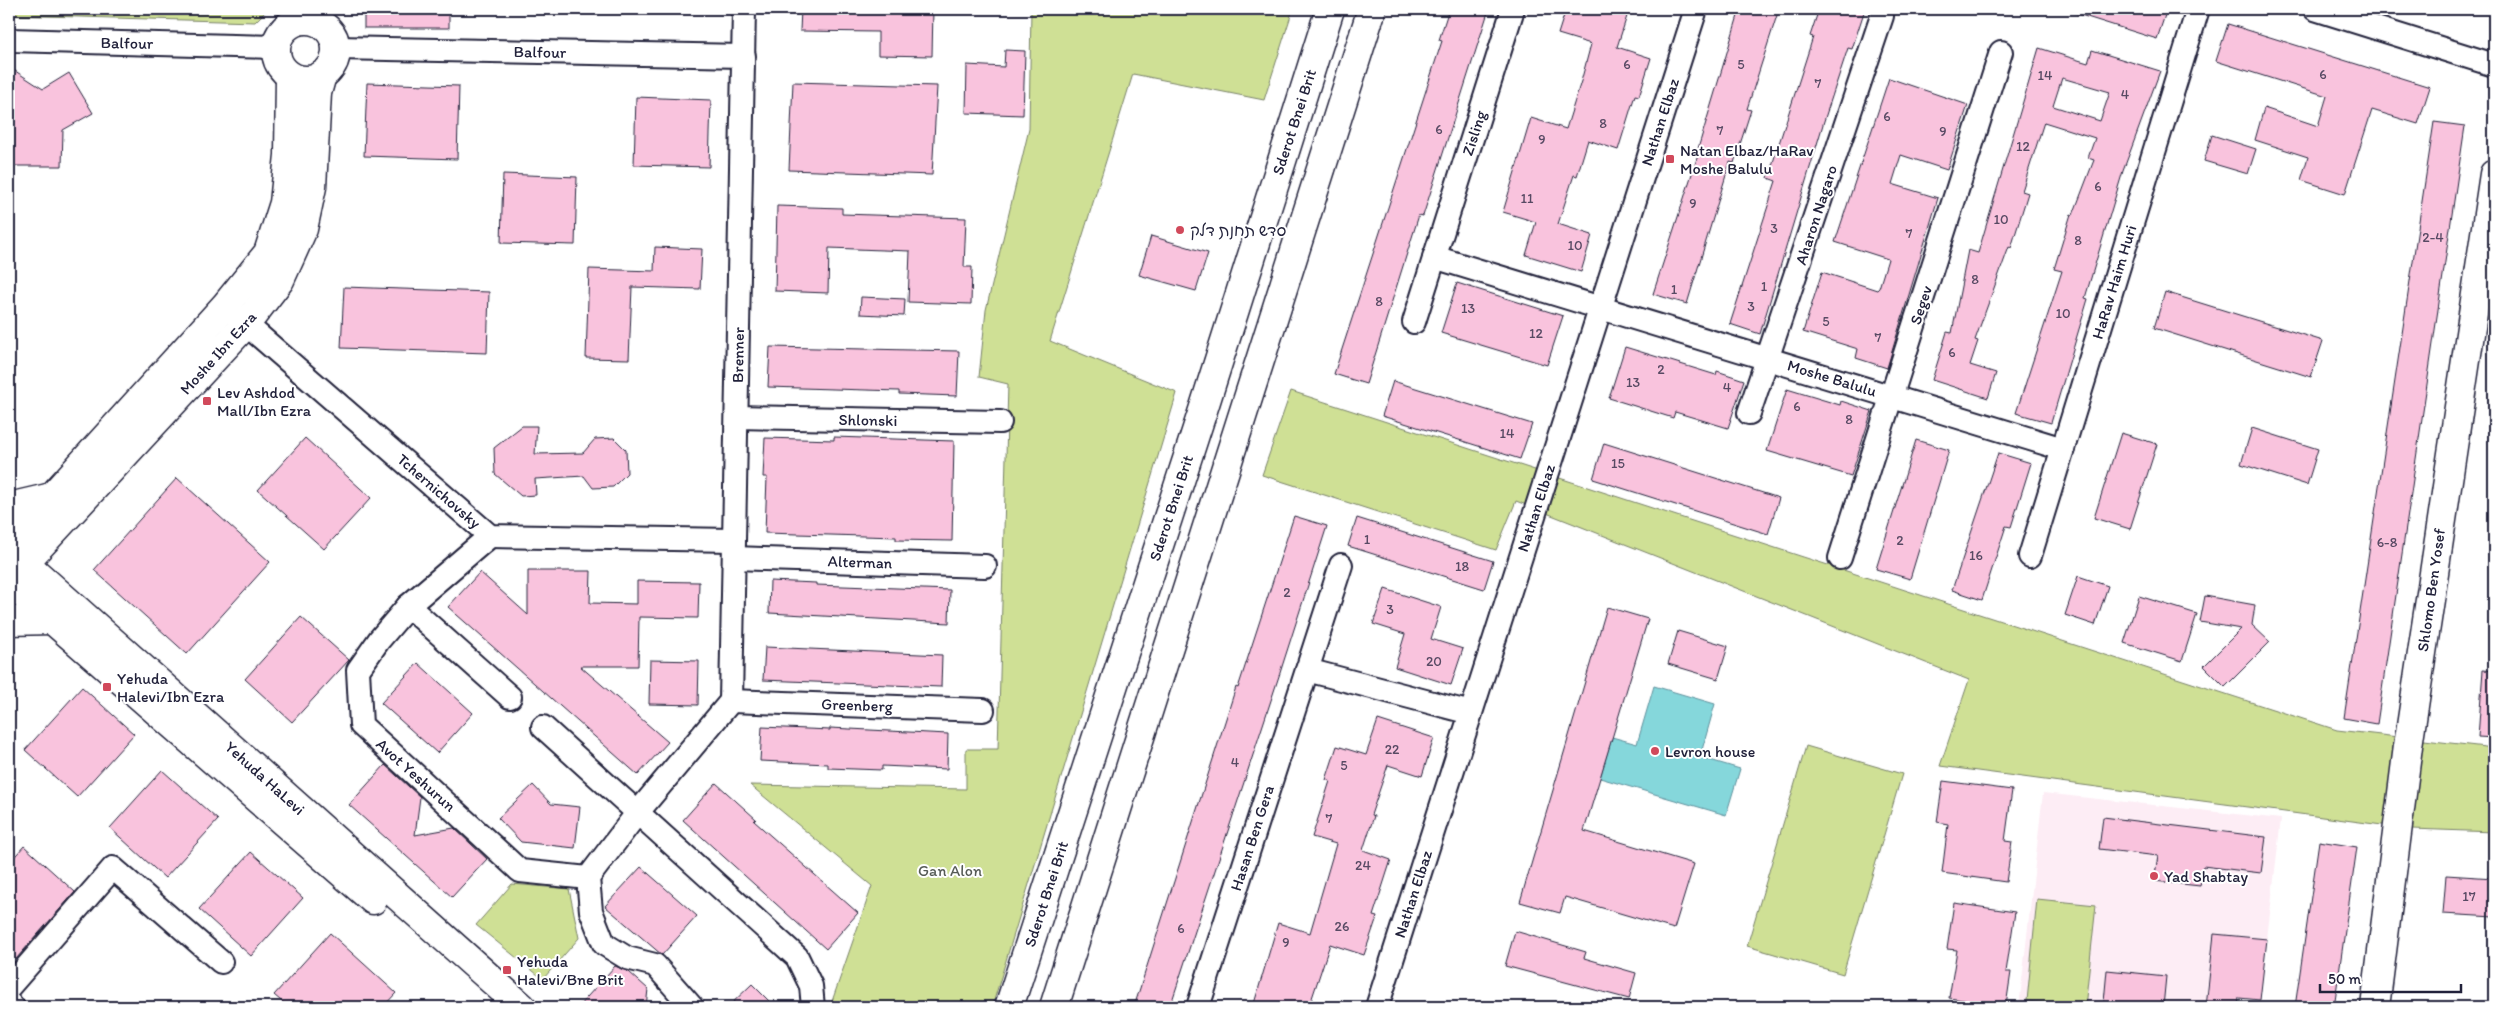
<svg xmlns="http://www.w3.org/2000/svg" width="2503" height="1016" font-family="Itim,'Playpen Sans Hebrew',sans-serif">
<rect width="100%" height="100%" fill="#fff"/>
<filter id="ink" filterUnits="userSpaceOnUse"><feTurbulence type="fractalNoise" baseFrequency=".02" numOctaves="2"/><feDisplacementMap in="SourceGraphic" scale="10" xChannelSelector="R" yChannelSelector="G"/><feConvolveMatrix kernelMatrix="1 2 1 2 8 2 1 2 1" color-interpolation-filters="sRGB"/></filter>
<g filter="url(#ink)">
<!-- built -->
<path fill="#fdedf5" d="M2043,793L2281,819L2267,939L2214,934L2206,1007H2019Z"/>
<!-- green -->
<g fill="#cfe095" stroke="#788168">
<path d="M9,9H268L255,22L9,15Z"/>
<path d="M1031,9H1293L1264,100L1133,74L1050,341L1177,393L992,1007H830L872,886L750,785L966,789V749H998L1008,384L979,377L986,310L1029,129Z"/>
<path d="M1291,391L2337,730L2494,748V832L2412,829L1940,766L1969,680L1516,501L1496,550L1262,475Z"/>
<path d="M1806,746L1902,774L1843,974L1747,946Z"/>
<path d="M512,884L569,889L579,938L543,979L476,925Z"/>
<path d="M2037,899L2096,905L2085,1007L2027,1001Z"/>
</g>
<!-- water -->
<path fill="#85d7db" stroke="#5d8f9b" d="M1654,686L1715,704L1700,757L1740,769L1726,815L1600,778L1612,737L1637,744Z"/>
<!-- building -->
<g fill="#f9c3dd" stroke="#22223b" fill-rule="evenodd">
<rect x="364" y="9" width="85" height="19"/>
<path d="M801,9H933L932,56L878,55V32L800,31Z"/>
<path d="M1449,9H1489L1423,216L1419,215L1366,384L1334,374L1442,41L1439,40Z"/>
<path d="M1566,9H1614L1628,13L1617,47L1651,58L1639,96L1635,95L1618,150L1588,140L1577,176L1574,175L1558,224L1592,235L1581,272L1526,255L1536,222L1503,212L1531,118L1566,129L1582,78L1591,44L1558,34Z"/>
<path d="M1740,9H1779L1747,109L1751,110L1734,163L1730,162L1687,304L1653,294L1699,152H1697Z"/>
<path d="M1819,9H1865L1852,49L1848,48L1824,121L1760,334L1730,324L1776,181L1768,178L1813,37L1810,36Z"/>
<path d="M2071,9H2167L2157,39L2071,12Z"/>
<path d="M2228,24L2430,87L2418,124L2372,110L2345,194L2301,180L2308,157L2255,140L2264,108L2318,126L2327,96L2216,61Z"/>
<path d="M2039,48L2088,63L2092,50L2160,71L2123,171L2085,298L2088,299L2051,423L2016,413L2062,271L2054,269L2071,214L2073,215L2094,160L2088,158L2095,138L2044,122L2022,191L2028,193L2011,248L2009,247L1975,340L1978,341L1970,365L1996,373L1988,398L1932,380L1947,332L1952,333L1968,250L1978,253ZM2062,78L2110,92L2100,121L2053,106Z"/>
<path d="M1005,50L1025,51L1023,115L966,113L967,65L1004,67Z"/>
<path d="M9,67L43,89L69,73L93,113L63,130L62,166H10Z"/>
<path d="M1889,78L1968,105L1947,170L1901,155L1892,184L1938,198L1887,368L1856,358L1858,349L1803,332L1822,272L1877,290L1879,288L1888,259L1835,242Z"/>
<path d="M793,82L937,86L932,175L789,170Z"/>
<path d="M367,83L459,86L457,159L364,156Z"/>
<path d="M636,97L711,100L709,167L634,165Z"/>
<path d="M2434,122L2465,126L2377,724L2344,718Z"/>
<path d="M2212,135L2256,149L2248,174L2204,161Z"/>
<path d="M503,174L577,177L575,245L501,243Z"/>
<path d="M777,206L842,208V214L966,218L964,267H972L971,304L908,302L910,251L829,248L828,293L775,291Z"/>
<path d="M1151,236L1208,253L1196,291L1139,275Z"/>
<path d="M655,247L702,249L700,289L632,287L629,359L586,358L589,269L654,271Z"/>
<path d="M1457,283L1563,316L1547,365L1441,333Z"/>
<path d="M344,287L489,292L487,353L341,348Z"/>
<path d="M2165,292L2323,341L2311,377L2154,328Z"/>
<path d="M861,297L905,299L904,316L860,314Z"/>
<path d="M770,347L959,351L957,396L899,394V391L768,387Z"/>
<path d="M1625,347L1716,375L1717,371L1744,380L1728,428L1675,412L1673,418L1609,398Z"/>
<path d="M1393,381L1532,424L1520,459L1382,416Z"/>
<path d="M1787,389L1840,405L1841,401L1872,411L1851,476L1767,451Z"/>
<path d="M522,426H537L535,454L583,453L595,439L614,438L626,450L627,473L613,487L593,488L584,476L535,479L536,495L521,496L495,474L494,448Z"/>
<path d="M2252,428L2318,449L2307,485L2241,464Z"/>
<path d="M2121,433L2157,444L2130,529L2094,518Z"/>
<path d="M834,437L954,441L952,541L896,540V537L765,533L767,477H763L765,438L834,440Z"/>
<path d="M305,438L371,498L324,549L258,490Z"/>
<path d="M1916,440L1949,450L1910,579L1876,569Z"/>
<path d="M1604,443L1779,498L1768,534L1593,479Z"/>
<path d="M1998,453L2031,463L2011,527L2006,526L1982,600L1952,590Z"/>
<path d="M177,478L270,562L187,654L94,570Z"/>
<path d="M1294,516L1327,526L1279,676L1170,1007H1134L1236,687L1238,688Z"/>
<path d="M1357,518L1493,561L1484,589L1348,546Z"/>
<path d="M528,571H591L590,603L637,604V581L699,582L698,618L639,617L638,666H580L668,742L638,775L448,607L480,572L528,615Z"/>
<path d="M2078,576L2108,586L2095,625L2065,615Z"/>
<path d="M770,581L816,583V585L950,590L949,623L769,613Z"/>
<path d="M1385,589L1441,607L1431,639L1463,649L1451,685L1395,667L1405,634L1373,624Z"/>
<path d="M2139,596L2197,614L2182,661L2124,643Z"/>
<path d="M2205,596L2255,605L2252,625L2270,642L2225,687L2204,666L2241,629L2200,622Z"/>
<path d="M1607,607L1648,619L1584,831L1694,864L1674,929L1565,897L1560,913L1520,902Z"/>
<path d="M301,617L349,660L292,722L245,679Z"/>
<path d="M1678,631L1728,646L1718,679L1668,664Z"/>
<path d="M765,647L942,655L941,687L763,680Z"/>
<path d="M650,660L699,661L698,705L649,704Z"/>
<path d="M418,663L473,713L437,753L381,703Z"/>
<path d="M2483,670L2494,671V738L2478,737Z"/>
<path d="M82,687L134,734L77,797L25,750Z"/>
<path d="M1378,720L1434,738L1422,776L1388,765L1371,815L1374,816L1363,850L1391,860L1373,916L1377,917L1364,955L1330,944L1309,1007H1253L1278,923L1310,933L1336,844L1312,837L1330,781L1326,780L1337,746L1366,755Z"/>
<path d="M762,727L830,730V728L948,734L947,769L882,766V770L828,768V764L760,761Z"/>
<path d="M385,765L420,797L415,835L454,828L487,859L452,897L349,805Z"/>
<path d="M162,770L218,820L165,878L110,828Z"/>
<path d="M1943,781L2012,790L2005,841L2012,842L2006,882L1942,873L1948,824L1937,822Z"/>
<path d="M716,783L756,819L754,821L858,913L826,949L683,820Z"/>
<path d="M533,785L551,804L580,807L575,848L521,842L498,818Z"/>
<path d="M2103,817L2266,837L2261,873L2203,866L2200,886L2154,881L2158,856L2099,849Z"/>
<path d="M2319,841L2357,847L2334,1007H2295Z"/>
<path d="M24,846L75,892L16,959L9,952V863Z"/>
<path d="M251,852L303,898L251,956L199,909Z"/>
<path d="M641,867L697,916L662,955L605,906Z"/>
<path d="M2446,875L2494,878V917L2443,914Z"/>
<path d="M1954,903L2015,912L2006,972H2011L2006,1006L1949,998L1957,950L1947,949Z"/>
<path d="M1515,931L1586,952L1584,958L1636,973L1629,999L1505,966Z"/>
<path d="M330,933L396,993L383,1007H288L274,995Z"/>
<path d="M2214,934L2267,939L2260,1000L2239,998L2238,1007H2206Z"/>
<path d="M615,966L629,972L648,989L646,1007H578Z"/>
<path d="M2107,970L2166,976L2163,1007L2104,1002Z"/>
<path d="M752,984L775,1007H728Z"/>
</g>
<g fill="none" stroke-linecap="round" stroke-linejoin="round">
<!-- street casing -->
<g stroke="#22223b" stroke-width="26">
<g id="street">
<path d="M2315,9L2494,65"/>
<path d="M9,40L276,47"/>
<path d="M336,48L744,56"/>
<path d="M1434,257L2063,449"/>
<path d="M233,313L490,536L734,540"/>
<path d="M1414,322L1513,9"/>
<path d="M1749,413L1882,16"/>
<path d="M737,417L1000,422"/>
<path d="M490,536L408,606L379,640L358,670L361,725L520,871L588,878"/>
<path d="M2030,556L2198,9"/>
<path d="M734,558L985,566"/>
<path d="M1840,558L2001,52"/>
<path d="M408,606L510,697"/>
<path d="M1307,670L1471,713"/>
<path d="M731,701L744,9"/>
<path d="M731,701L983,710"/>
<path d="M543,727L797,957L811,986L813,1007"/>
<path d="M9,987L113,868L221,962"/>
<path d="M9,1003L13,1007"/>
<path d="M692,1007L655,965L627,958L604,944L591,911L588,878L638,812L731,701"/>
<path d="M1198,1007L1341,565"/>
<path d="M1377,1007L1696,9"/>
</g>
</g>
<!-- secondary casing -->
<g stroke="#22223b" stroke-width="31">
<g id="secondary">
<circle cx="306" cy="50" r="30"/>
<path d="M9,507L52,497"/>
<path d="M9,544L225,306L268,253L284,203L289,155L290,76"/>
<path d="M9,549L522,1007"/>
<path d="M12,576L246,324L280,280L303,229L312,187L317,93L322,75"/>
<path d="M9,582L373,900"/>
<path d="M9,621L52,620"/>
<path d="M1009,1007L1205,404L1330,9"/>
<path d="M1054,1007L1372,9"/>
<path d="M2375,1007L2408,746L2494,174"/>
</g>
</g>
<!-- street -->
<use href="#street" stroke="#fff" stroke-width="22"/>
<!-- secondary -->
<use href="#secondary" stroke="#fff" stroke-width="28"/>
</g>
</g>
<!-- markers -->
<g fill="#d1495b" stroke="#fff" stroke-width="2">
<rect x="1665" y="154" width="10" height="10" rx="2.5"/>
<circle cx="1180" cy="230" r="5"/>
<rect x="202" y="396" width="10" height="10" rx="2.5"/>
<rect x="102" y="682" width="10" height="10" rx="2.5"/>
<circle cx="1655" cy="751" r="5"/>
<circle cx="2154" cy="876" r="5"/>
<rect x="502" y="965" width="10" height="10" rx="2.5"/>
</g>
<g text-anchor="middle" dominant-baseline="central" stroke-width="4" stroke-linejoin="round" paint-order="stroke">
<!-- number labels -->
<g font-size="14" fill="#584a64">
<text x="1627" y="64">6</text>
<text x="1741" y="64">5</text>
<text x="2323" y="74">6</text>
<text x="2045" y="75">14</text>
<text x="1818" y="83">7</text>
<text x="2125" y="94">4</text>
<text x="1887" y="116">6</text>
<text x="1603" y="123">8</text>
<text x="1439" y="129">6</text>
<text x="1720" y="130">7</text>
<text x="1943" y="131">9</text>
<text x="1542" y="139">9</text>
<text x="2023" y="146">12</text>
<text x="2098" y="186">6</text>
<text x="1527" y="198">11</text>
<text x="1693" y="203">9</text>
<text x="2001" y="219">10</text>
<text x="1774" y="228">3</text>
<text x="1909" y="233">7</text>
<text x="2433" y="237">2-4</text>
<text x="2078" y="240">8</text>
<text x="1575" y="245">10</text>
<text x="1975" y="279">8</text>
<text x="1764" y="286">1</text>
<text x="1674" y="289">1</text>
<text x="1379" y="301">8</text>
<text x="1751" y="306">3</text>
<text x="1468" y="308">13</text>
<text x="2063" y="313">10</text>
<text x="1826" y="321">5</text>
<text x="1536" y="333">12</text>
<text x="1878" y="337">7</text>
<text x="1952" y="352">6</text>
<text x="1661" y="369">2</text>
<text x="1633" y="382">13</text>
<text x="1727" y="387">4</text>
<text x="1797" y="406">6</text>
<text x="1849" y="419">8</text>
<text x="1507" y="433">14</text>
<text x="1618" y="463">15</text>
<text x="1367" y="539">1</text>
<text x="1900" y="540">2</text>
<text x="2387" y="542">6-8</text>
<text x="1976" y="555">16</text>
<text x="1462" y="566">18</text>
<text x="1287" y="592">2</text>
<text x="1390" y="609">3</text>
<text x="1434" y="661">20</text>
<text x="1392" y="749">22</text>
<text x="1235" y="762">4</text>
<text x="1344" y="765">5</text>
<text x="1329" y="818">7</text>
<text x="1363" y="865">24</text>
<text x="2469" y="896">17</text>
<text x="1342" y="926">26</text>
<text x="1181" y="928">6</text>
<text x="1286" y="942">9</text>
</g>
<!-- street labels -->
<g font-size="16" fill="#22223b" stroke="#fff">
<text transform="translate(127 43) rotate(1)">Balfour</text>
<text transform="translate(540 52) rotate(1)">Balfour</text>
<text transform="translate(1294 122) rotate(-72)">Sderot Bnei Brit</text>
<text transform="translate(1660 122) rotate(-72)">Nathan Elbaz</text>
<text transform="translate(1474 133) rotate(-72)">Zisling</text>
<text transform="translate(1816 215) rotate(-72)">Aharon Nagaro</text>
<text transform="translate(2114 282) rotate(-73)">HaRav Haim Huri</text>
<text transform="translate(1921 305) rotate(-72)">Segev</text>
<text transform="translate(218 353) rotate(-48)">Moshe Ibn Ezra</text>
<text transform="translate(738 355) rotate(-89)">Brenner</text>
<text transform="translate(1832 378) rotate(17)">Moshe Balulu</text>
<text transform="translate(868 420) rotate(1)">Shlonski</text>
<text transform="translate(439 491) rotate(41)">Tchernichovsky</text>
<text transform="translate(1171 508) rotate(-72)">Sderot Bnei Brit</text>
<text transform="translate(1536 508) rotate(-72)">Nathan Elbaz</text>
<text transform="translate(860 562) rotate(2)">Alterman</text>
<text transform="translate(2431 590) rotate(-82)">Shlomo Ben Yosef</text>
<text transform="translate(857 705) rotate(2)">Greenberg</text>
<text transform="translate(416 775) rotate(42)">Avot Yeshurun</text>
<text transform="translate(265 778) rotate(42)">Yehuda HaLevi</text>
<text transform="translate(1252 838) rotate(-72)">Hasan Ben Gera</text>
<text transform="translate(1046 894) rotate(-72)">Sderot Bnei Brit</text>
<text transform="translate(1413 894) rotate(-72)">Nathan Elbaz</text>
</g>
<!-- poi labels -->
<g font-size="16" fill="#22223b" stroke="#fff" text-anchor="start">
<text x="1680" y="150">Natan Elbaz/HaRav<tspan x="1680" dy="18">Moshe Balulu</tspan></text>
<text x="1190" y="230">סדש תחנת דלק</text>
<text x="217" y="392">Lev Ashdod<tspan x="217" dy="18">Mall/Ibn Ezra</tspan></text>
<text x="117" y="678">Yehuda<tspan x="117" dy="18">Halevi/Ibn Ezra</tspan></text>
<text x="1665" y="751">Levron house</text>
<text x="2164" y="876">Yad Shabtay</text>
<text x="517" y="961">Yehuda<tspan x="517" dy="18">Halevi/Bne Brit</tspan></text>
</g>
<!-- park labels -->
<g font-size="16" fill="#565b56" stroke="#fff">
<text x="950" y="870">Gan Alon</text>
</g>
</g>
<!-- margin -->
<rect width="2503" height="1016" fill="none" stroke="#fff" stroke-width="30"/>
<rect x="15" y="15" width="2473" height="986" fill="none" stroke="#22223b" stroke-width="2" filter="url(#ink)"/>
<!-- scale -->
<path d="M2320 984v8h141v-8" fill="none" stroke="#22223b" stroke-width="2.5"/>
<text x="2328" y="984" font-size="15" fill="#22223b" stroke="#ffffff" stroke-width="4" paint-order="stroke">50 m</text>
</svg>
